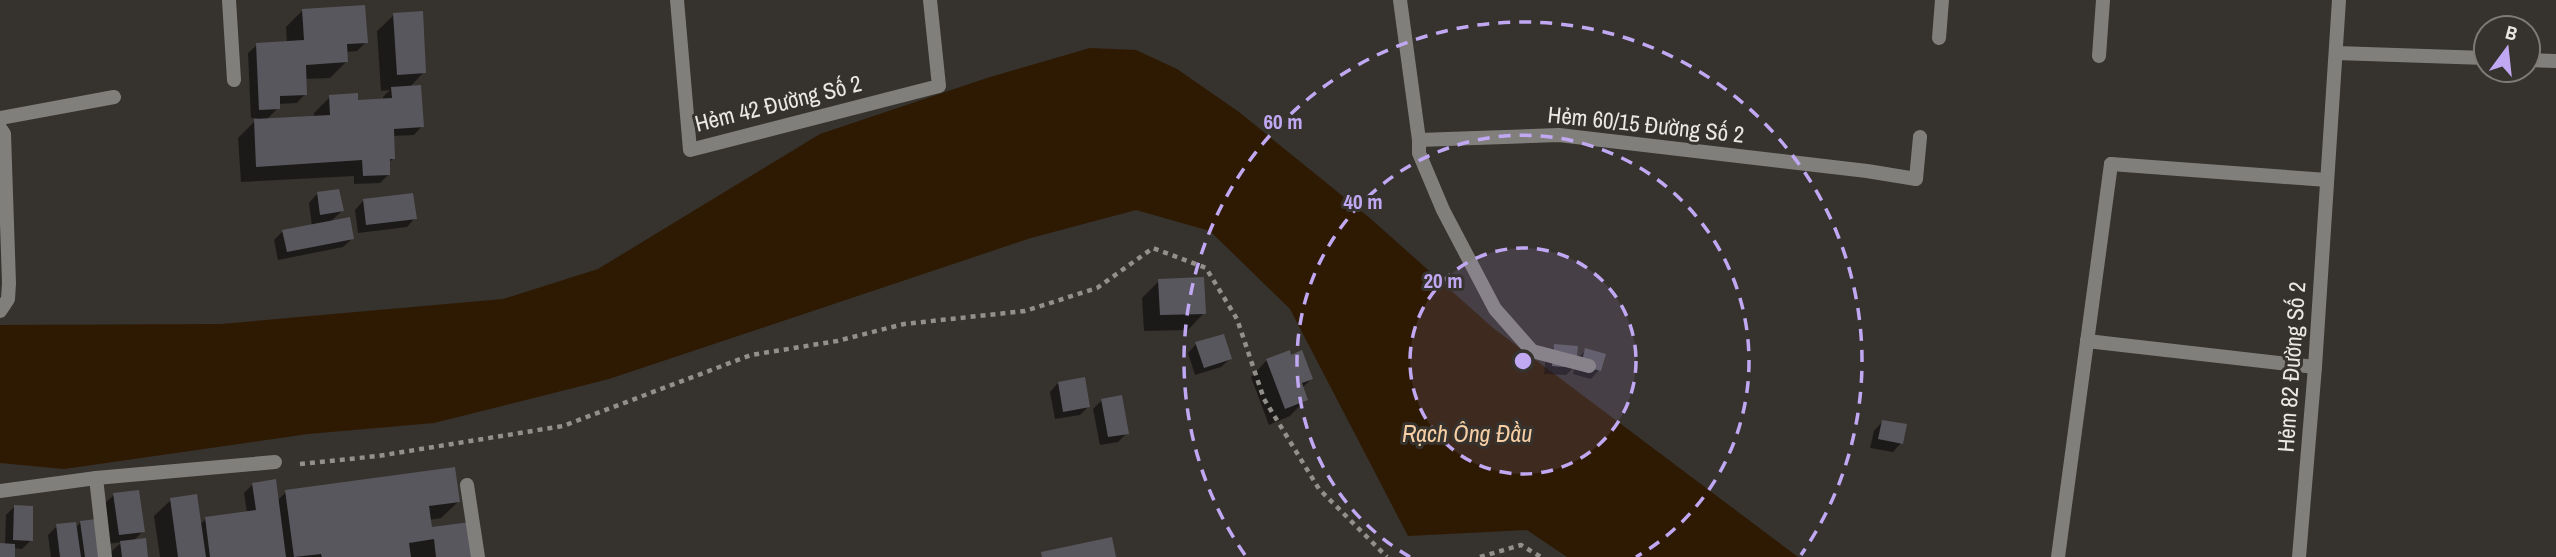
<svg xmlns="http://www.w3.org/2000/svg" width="2556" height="557" font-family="'Archivo Narrow',sans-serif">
<rect width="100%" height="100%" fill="#36322d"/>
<!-- water -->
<path fill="#2e1a03" d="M1090,48L1136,50L1177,69L1239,112L1371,219L1493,328L1798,557H1567L1527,530L1408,536L1290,309L1210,231L1136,210L1031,238L609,379L434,423L308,434L64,469L0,463V325L221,324L503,299L598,269L820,134L990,77Z"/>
<!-- shadow -->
<g fill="#0007" fill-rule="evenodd">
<path d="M303,10L366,42L357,51L346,52L347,61L330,78L304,79L305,94L297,103L278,104V108L266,120L314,118V113L330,97L356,102L383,100V97L390,90L381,91L377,31L394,15L424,72L409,88L422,126L414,135L392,136L393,158L388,164L389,174L380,183L354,184V176L241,182L238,138L258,118H251L248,53L257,45L287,43L286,27Z"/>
<path d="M317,194L342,211L330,222L352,239L343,247L278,260L274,240L283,231L312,226L309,203Z"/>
<path d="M363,201L415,218L407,227L358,233L355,210Z"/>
<path d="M1159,281L1204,313L1188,330L1144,331L1142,298Z"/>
<path d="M1196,344L1230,359L1221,367L1195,375L1188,353Z"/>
<path d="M1555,346L1575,361L1586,350L1599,370L1591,379L1573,374L1575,366L1566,375L1544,374L1546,355Z"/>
<path d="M1290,357L1311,379L1302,388L1306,399L1290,416L1269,425L1251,377L1267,360Z"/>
<path d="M1058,383L1088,407L1080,415L1055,419L1050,392Z"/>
<path d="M1102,400L1127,433L1118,442L1100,445L1093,409Z"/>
<path d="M1882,422L1901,443L1893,452L1870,448L1874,431Z"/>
<path d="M253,484L277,501L286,492L458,502L441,518L429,520L431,529L473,557H160L154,516L171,500L199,525L206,519L247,513L244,493Z"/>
<path d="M114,495L143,531L133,541L147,557H51L48,535L57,526L75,528L80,523L107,519L105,503ZM122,542L114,549L109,554L107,544Z"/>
<path d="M14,507L31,540L22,549L13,548V557H0V545H5L6,515Z"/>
</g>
<!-- building -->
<g fill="#59575e">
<path d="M365,5L368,43L347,44L348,62L306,65L307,95L280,96V109L259,110L256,43L304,40L302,9Z"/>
<path d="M423,11L426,73L397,75L393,13Z"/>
<path d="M421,85L424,127L394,129L395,159H390V175L363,176L362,160L256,167L254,119L330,115L329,95L358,93V100L392,98L391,87Z"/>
<path d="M339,189L344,211L320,215L317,192Z"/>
<path d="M413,193L417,219L366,225L363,199Z"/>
<path d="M350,217L354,239L287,252L282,230Z"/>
<path d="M1204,277L1206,314L1160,315L1158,279Z"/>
<path d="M1224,334L1232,359L1204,368L1195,342Z"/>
<path d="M1554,344L1578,346L1576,368L1552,366Z"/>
<path d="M1585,348L1606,354L1601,371L1581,366Z"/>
<path d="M1290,350L1291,355L1302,350L1313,379L1302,383L1308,400L1285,409L1266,359Z"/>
<path d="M1085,377L1090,407L1063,412L1058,382Z"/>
<path d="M1122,395L1129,434L1108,437L1101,399Z"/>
<path d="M1882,420L1907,424L1903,444L1878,439Z"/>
<path d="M455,467L460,502L429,506L432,527L470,522L475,557H436L434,539L409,543L411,557H322L321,554L294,557L285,490Z"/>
<path d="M276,479L286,557H210L205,517L256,510L252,483Z"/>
<path d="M139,490L145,532L119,535L113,493Z"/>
<path d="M197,494L206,557H178L170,498Z"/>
<path d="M14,505L33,506V541L13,540Z"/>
<path d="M105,518L111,557H85L80,521Z"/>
<path d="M76,522L81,557H60L56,524Z"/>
<path d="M1112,537L1116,557H1042L1041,552Z"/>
<path d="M146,538L148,557H122L120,541Z"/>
<path d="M0,543L15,544V557H0Z"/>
</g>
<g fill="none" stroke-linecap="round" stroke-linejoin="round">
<!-- path -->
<g stroke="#93908c" stroke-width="4.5" stroke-dasharray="5 5" stroke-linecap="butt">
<path d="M300,464L378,456L563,426L751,355L837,341L904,324L1025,311L1097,288L1153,248L1206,268L1237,319L1264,399L1319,489L1387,557"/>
<path d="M1480,557L1521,545L1541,557"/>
</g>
<!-- lane -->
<g stroke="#817f7c" stroke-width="14">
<path d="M229,0L234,80"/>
<path d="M1400,0L1419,140V153L1443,210L1495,309L1532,351L1589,366"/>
<path d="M2099,56L2103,0"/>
<path d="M0,118L114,97"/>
<path d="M1419,140L1559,135L1867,171L1916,179L1920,137"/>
<path d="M2111,164L2327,180"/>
<path d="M96,478L105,557"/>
<path d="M467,485L478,557"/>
<path d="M0,491L96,478L275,462"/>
</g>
<!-- street -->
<g stroke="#817f7c" stroke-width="14">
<path d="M677,0L690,150L939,86L930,0"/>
<path d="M1939,38L1942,0"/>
<path d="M2336,53L2486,58"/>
<path d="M2528,60L2556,61"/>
<path d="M0,128L4,134L9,283L8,299L0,311"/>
<path d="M2087,341L2315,367"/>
<path d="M2058,557L2111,164"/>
<path d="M2299,557L2315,367L2339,0"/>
</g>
</g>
<!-- distance rings -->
<circle cx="1523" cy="361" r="113" fill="#c1a8f3" fill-opacity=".12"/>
<g fill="none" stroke="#c1a8f3" stroke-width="3.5" stroke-dasharray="12 9">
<circle cx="1523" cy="361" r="113"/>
<path d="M1410 557A226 226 0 1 1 1636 557"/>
<path d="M1245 555A339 339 0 1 1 1801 555"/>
</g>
<g text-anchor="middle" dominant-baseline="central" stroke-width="6" stroke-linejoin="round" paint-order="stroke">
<!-- street labels -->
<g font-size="23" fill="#eae7e4" stroke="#36322d">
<text transform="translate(778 103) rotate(-14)">Hẻm 42 Đường Số 2</text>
<text transform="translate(1646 124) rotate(6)">Hẻm 60/15 Đường Số 2</text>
<text transform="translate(2291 367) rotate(-86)">Hẻm 82 Đường Số 2</text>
</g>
<!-- water labels -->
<g font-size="24" font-style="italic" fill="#f8cfa5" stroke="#36322d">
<text x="1467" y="433">Rạch Ông Đầu</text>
</g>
</g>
<circle cx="1523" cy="361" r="10" fill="#c1a8f3" stroke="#36322d" stroke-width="3.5"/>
<g font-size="21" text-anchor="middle" font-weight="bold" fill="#c1a8f3" stroke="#36322d" stroke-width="6" stroke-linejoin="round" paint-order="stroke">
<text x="1283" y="129">60 m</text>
<text x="1363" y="209">40 m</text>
<text x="1443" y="288">20 m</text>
</g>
<!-- north arrow -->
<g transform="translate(2507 49) rotate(15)"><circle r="33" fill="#36322d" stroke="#7e7a76" stroke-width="2"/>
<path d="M0-5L12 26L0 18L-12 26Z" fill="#c1a8f3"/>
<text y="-10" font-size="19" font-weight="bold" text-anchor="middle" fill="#eae7e4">B</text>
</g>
</svg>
